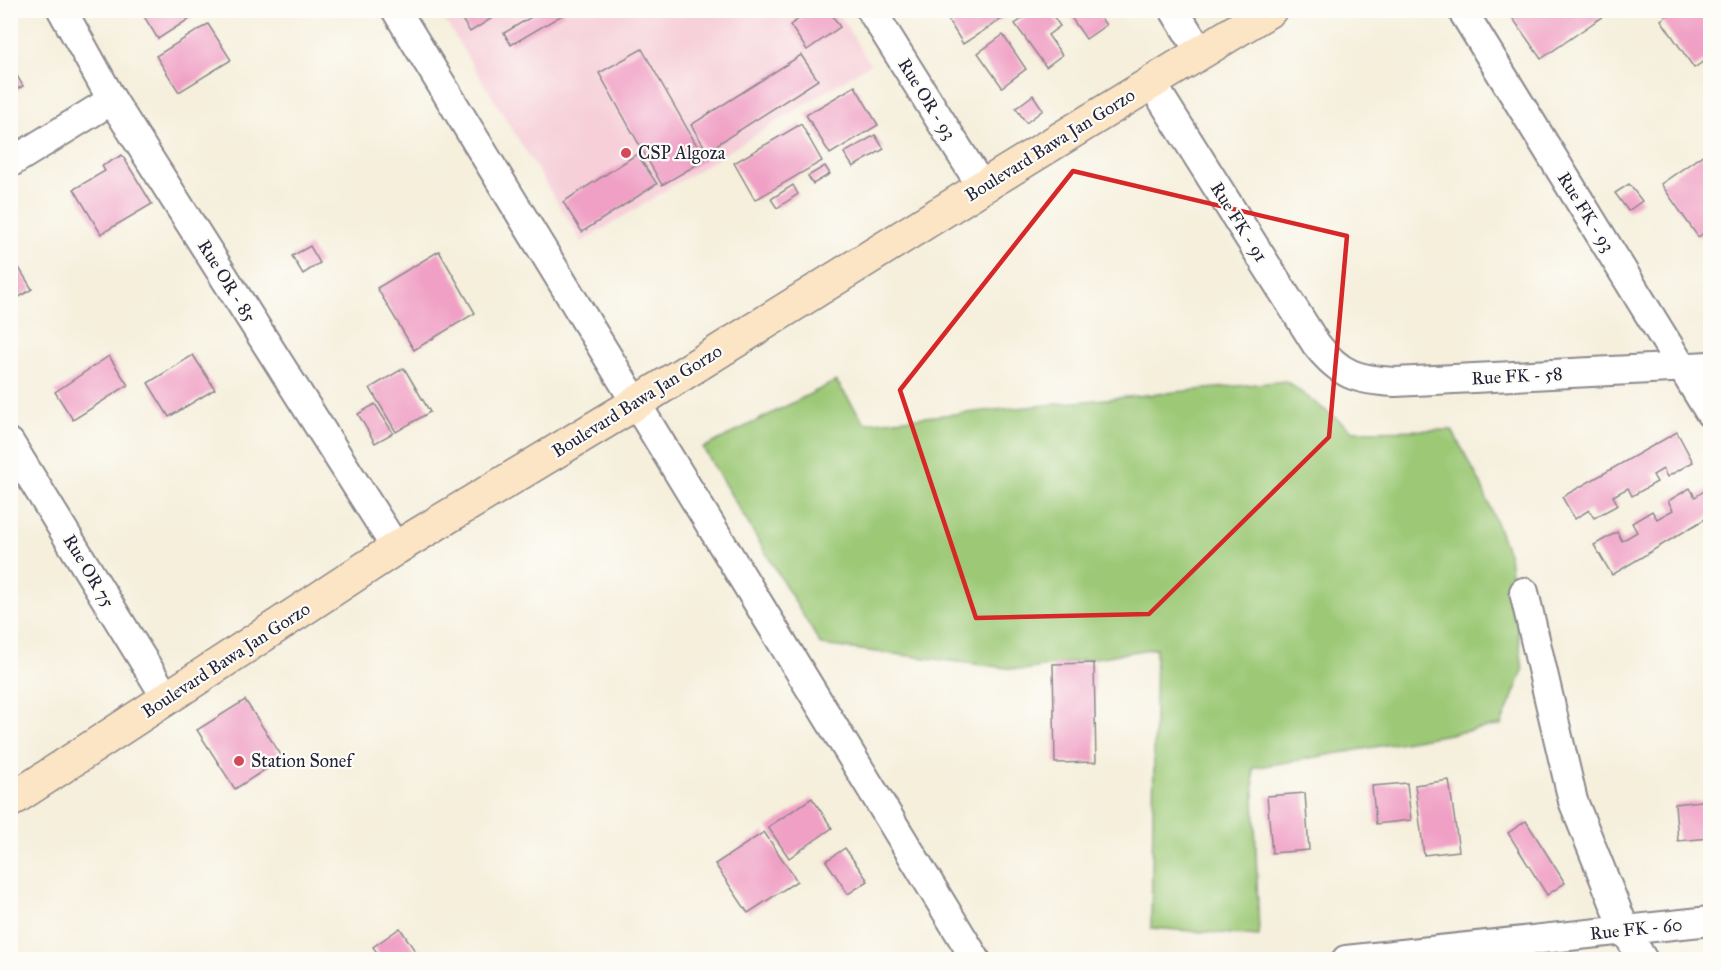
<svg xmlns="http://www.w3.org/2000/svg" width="1721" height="970" font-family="'IM FELL Great Primer',serif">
<rect width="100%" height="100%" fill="#fdfcf7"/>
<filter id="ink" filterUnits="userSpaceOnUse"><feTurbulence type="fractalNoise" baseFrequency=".0167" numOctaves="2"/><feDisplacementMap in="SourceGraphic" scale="12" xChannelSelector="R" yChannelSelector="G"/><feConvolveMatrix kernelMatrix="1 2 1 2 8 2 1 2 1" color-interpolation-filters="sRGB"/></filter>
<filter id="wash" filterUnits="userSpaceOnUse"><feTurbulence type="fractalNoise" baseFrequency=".008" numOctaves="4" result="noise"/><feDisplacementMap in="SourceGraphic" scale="24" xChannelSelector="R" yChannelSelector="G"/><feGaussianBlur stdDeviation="1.35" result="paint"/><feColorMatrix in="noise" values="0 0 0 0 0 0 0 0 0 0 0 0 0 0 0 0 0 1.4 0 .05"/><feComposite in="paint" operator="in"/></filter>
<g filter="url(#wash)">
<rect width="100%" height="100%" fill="#f5efdc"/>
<!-- built -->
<path fill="#f6cfd9" d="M439,11H837L870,64L582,242Z"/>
<!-- green -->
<path fill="#9dc977" stroke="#607659" stroke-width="1.5" d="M836,381L865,423L1286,381L1353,431L1452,430L1481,484L1509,556L1523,671L1501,725L1253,768L1259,936L1151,928L1156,648L1023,670L821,645L703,448Z"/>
<g id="blocks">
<!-- building -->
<g fill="#f0a0c5">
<path d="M140,10H203L158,39Z"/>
<path d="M456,10H505L470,32Z"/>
<path d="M543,10H562L564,14L511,45L504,33Z"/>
<path d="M812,10H829L840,27L807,50L790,25Z"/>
<path d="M942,10H1001L1005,17L963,44Z"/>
<path d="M1035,10H1049L1060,26L1048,35L1062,55L1046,67L1015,24Z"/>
<path d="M1066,10H1095L1106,25L1086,39Z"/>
<path d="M1507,10H1604L1606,14L1541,59Z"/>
<path d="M1675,10H1710V57L1694,68L1661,20Z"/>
<path d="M208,24L231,60L179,92L156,56Z"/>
<path d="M1003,35L1026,69L1002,87L978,53Z"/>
<path d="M642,49L705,160L662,185L599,73Z"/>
<path d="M801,55L818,80L707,151L691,125Z"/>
<path d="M10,64L23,86L10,93Z"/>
<path d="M855,86L878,125L830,154L806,115Z"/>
<path d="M1033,95L1043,110L1026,123L1016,108Z"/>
<path d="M801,124L822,161L755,200L734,163Z"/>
<path d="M875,135L884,149L853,167L844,153Z"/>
<path d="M1710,150V229L1698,237L1661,184Z"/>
<path d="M637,154L657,184L582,232L563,202Z"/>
<path d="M122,155L152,204L101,234L74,189L105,171L102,166Z"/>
<path d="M825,166L830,174L813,184L808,176Z"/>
<path d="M1629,184L1642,201L1628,211L1615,193Z"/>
<path d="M793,185L798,194L777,208L771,199Z"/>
<path d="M310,246L320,263L303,274L292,256Z"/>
<path d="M439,251L475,313L414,350L377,288Z"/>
<path d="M10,253L32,289L10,303Z"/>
<path d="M193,355L215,389L169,417L148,383Z"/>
<path d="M109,356L128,385L73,420L55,392Z"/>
<path d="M404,368L430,412L396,432L370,388Z"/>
<path d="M375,404L393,433L375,443L358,414Z"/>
<path d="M1677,432L1693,462L1667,477L1663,469L1653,475L1657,482L1632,496L1628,488L1613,496L1618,505L1594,518L1589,510L1575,519L1562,497Z"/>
<path d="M1690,488L1695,497L1707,489L1710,495V516L1612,575L1594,545L1617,532L1622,541L1637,532L1632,523L1652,511L1657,519L1673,510L1668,501Z"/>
<path d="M1094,663L1096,762L1055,763L1053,664Z"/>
<path d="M245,700L283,758L235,789L197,730Z"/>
<path d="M1449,780L1459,851L1424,855L1415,785Z"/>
<path d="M1407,783L1411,820L1376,824L1372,786Z"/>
<path d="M1305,793L1309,850L1272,853L1267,796Z"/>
<path d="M812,798L832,828L789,858L768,827Z"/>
<path d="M1710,800V838L1678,841L1675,804Z"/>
<path d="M1526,821L1565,883L1547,895L1508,833Z"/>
<path d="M764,832L797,881L748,913L715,864Z"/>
<path d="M845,848L868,881L848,894L826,861Z"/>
<path d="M400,928L421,960H382L373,947Z"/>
</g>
</g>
</g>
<g filter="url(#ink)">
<use href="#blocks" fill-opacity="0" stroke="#8c888c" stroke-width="1.5"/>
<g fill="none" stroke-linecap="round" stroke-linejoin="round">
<!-- minor casing -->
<g stroke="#8c888c" stroke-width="32">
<g id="minor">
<path d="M62,10L112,100L396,548"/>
<path d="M396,10L976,960"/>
<path d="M871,10L982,187"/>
<path d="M1174,10L1200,52"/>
<path d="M1462,10L1710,413"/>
<path d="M1151,82L1316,344C1340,375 1357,380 1395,382L1710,366"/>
<path d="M10,163L112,100"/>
<path d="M10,443L167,699"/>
<path d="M1524,592L1573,801L1625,930L1643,960"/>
<path d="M1346,960L1710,921"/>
</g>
</g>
<!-- secondary casing -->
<g stroke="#8c888c" stroke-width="36">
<path id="secondary" d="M10,801L396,548L636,403L982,187L1270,10"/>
</g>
<!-- minor -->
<use href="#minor" stroke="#fff" stroke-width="28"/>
<!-- secondary -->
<use href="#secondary" stroke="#fce5c4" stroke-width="33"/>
</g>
</g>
<!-- marked area -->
<path fill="none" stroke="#d62828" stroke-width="4.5" stroke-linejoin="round" d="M1073,171L1347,236L1329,437L1149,614L976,618L900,390Z"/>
<!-- markers -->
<g fill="#d1495b" stroke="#fdfcf7" stroke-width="2">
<circle cx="626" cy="153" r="6"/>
<circle cx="239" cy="761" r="6"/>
</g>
<g text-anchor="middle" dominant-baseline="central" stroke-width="4.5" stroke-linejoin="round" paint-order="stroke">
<!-- street labels -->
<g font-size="18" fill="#22223b" stroke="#fdfcf7">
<text transform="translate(927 99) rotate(58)">Rue OR - 93</text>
<text transform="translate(1050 145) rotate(-32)">Boulevard Bawa Jan Gorzo</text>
<text transform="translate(1586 212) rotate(58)">Rue FK - 93</text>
<text transform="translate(1239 222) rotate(58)">Rue FK - 91</text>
<text transform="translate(227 281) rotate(58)">Rue OR - 85</text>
<text transform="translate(1517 376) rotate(-3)">Rue FK - 58</text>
<text transform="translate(637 401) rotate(-32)">Boulevard Bawa Jan Gorzo</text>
<text transform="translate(89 571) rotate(59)">Rue OR 75</text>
<text transform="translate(226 660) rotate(-33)">Boulevard Bawa Jan Gorzo</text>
<text transform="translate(1636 929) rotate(-6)">Rue FK - 60</text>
</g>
<!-- poi labels -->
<g font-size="18" fill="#22223b" stroke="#fdfcf7" text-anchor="start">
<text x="638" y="153">CSP Algoza</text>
<text x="251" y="761">Station Sonef</text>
</g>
</g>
<!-- margin -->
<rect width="1721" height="970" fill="none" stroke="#fdfcf7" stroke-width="36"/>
</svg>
